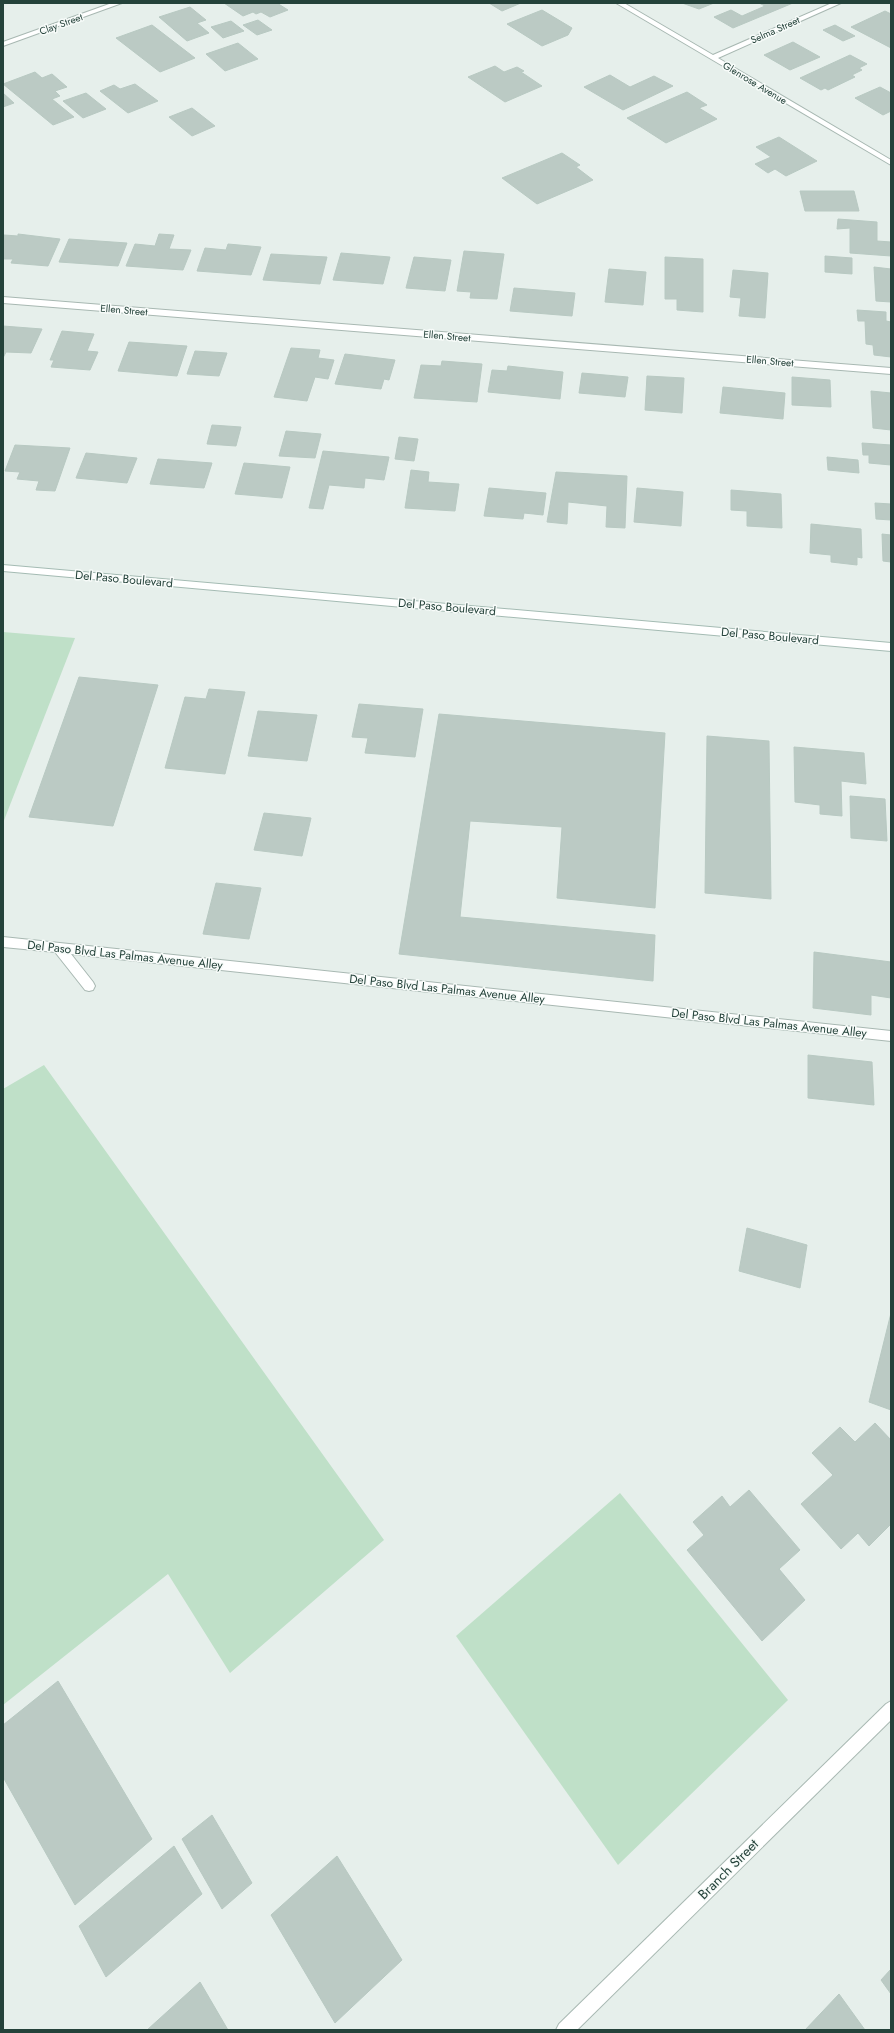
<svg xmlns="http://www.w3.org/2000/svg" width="894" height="2033" font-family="Jost,sans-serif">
<rect width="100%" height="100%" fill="#e6efeb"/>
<!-- green -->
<g fill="#bfe0c8">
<path d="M3,632L75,638L3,823Z"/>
<path d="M44,1065L384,1540L230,1673L168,1574L3,1705V1089Z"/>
<path d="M620,1493L788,1700L618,1865L456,1636Z"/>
</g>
<!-- building -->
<g fill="#bbcac4" stroke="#b8c9c2">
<path d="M224,3H277L288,10L270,17L261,12L256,14L253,12L243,16Z"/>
<path d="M489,3H521L502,11Z"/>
<path d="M682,3H714L699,9Z"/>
<path d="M759,3H793L733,28L714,17L731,10L742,16L765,6Z"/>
<path d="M190,7L206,20L197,23L209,33L187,41L159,17Z"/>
<path d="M542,10L572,28L568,35L542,46L507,24Z"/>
<path d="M885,11L891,14V48L851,27Z"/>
<path d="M258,20L272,30L257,35L243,25Z"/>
<path d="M231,21L244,31L223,38L211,27Z"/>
<path d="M152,25L195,58L160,72L116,38Z"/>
<path d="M835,25L855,36L843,41L823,30Z"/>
<path d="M793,42L820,57L790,70L764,55Z"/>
<path d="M238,43L258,59L225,71L206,54Z"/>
<path d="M850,55L867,64L859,68L862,70L852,75L855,77L828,90L825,88L821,90L800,78Z"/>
<path d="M495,66L504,72L517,67L524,71L521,72L542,86L505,102L468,77Z"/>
<path d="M35,72L42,78L52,74L67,87L55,91L60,96L52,99L74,117L53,125L3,84Z"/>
<path d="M610,75L630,87L654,76L673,86L623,110L584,87Z"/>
<path d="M135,84L158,101L128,113L100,91L114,85L120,89Z"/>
<path d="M880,87L891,93V111L883,115L855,98Z"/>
<path d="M687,92L707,105L699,108L717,119L666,143L627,118Z"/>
<path d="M3,93L14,103L3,107Z"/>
<path d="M86,93L106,109L83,118L63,101Z"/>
<path d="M192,108L215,126L192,136L169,117Z"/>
<path d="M779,137L817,161L786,176L775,169L768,173L755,164L771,157L756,147Z"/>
<path d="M562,153L580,165L576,167L593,180L537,204L502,178Z"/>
<path d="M800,191H854L859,211H805Z"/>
<path d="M838,219L877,222V241L891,242V256L850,253V228L837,229Z"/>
<path d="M18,234L60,239L48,266L11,263L13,259H3L4,235L18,236Z"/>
<path d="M159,234L174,235L169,249L191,250L183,270L126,266L135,244L155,246Z"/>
<path d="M69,239L127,243L118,266L59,262Z"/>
<path d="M228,244L261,247L251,275L197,271L205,248L226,250Z"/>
<path d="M464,251L504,254L497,299L470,298L471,292L457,291Z"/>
<path d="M341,253L390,257L383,284L333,280Z"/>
<path d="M271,254L327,257L320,284L263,280Z"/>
<path d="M825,256L852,258V274L825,272Z"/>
<path d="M414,257L451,260L445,291L406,288Z"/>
<path d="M665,257L703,259V312L677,310V299H665Z"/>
<path d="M874,267L891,269V302L876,301Z"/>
<path d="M609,269L646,272L643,305L605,302Z"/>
<path d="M733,270L768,273L765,318L739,316L741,298L730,297Z"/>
<path d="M514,288L575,293L572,316L510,311Z"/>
<path d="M857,310L886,312V321L891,322V357L874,355L873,345L866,344L865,321H858Z"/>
<path d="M3,326L42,329L31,353L6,352L3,358Z"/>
<path d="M62,331L94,334L87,351L98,352L90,370L51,367L54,360H50Z"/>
<path d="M129,342L187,346L177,376L118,371Z"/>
<path d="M291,348L320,350L318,358L334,360L328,379L315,377L307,401L274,397Z"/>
<path d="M195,351L227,353L219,376L187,374Z"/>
<path d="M345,354L395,360L389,380L384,379L381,389L335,384Z"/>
<path d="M442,361L482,364L477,402L414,398L421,365L441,366Z"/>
<path d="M508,366L563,372L560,399L488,392L492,370L507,371Z"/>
<path d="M582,373L628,377L625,397L579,393Z"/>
<path d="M647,376L684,378L682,413L645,410Z"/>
<path d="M792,377L830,380L831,407L792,405Z"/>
<path d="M723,387L785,393L783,419L720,413Z"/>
<path d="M871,391L891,393V430L873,428Z"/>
<path d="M212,425L241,427L236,446L207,444Z"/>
<path d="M286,431L321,434L315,458L279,456Z"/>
<path d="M399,437L418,439L414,461L395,459Z"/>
<path d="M862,443L891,445V465L869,463V455H863Z"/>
<path d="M15,445L70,448L55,491L36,490L39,481L17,479L20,472L5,471Z"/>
<path d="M323,451L389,457L384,480L365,478L364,488L329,485L323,509L309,508Z"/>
<path d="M86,453L137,458L127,483L76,478Z"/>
<path d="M827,457L858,460L859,473L828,470Z"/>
<path d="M158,459L212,463L204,488L150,484Z"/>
<path d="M244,463L290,467L282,498L235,494Z"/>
<path d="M411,470L429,472L428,482L459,484L455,511L405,508Z"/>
<path d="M556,472L627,476L625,528L606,527L607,506L568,502L567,524L547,522Z"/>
<path d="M489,488L546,493L543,515L524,513L523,519L484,516Z"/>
<path d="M637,488L683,492L681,526L634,522Z"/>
<path d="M731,490L781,494L782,528L747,526V511L731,510Z"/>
<path d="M875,503L891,504V520L876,519Z"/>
<path d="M811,524L861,529L862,558L857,557V565L831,562V555L810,553Z"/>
<path d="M882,534L891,535V562L883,561Z"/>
<path d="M79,677L158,685L113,826L29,817Z"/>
<path d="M209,689L245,692L225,774L165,768L185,697L206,699Z"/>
<path d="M359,704L423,709L415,757L365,753L368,738L352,737Z"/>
<path d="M258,711L317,715L307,761L248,756Z"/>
<path d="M439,714L665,733L655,908L557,898L562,827L470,821L460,917L655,935L653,981L399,954Z"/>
<path d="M707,736L769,741L771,899L705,893Z"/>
<path d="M794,747L864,753L866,784L841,781L842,816L820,814V805L795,802Z"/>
<path d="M850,796L885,799L887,841L851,838Z"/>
<path d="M264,813L311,818L302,856L254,850Z"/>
<path d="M216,883L261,888L249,939L203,934Z"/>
<path d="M814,952L891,962V998L871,995V1015L813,1008Z"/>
<path d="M808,1055L872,1062L874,1105L808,1098Z"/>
<path d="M747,1228L807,1245L800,1288L739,1271Z"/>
<path d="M891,1313V1410L869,1402Z"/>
<path d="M875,1423L891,1440V1524L869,1546L858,1533L841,1549L801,1504L833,1475L812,1453L840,1427L855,1442Z"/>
<path d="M749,1490L800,1550L779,1569L805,1600L762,1641L687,1550L704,1535L693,1522L722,1496L730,1507Z"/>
<path d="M58,1681L152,1839L75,1905L3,1777V1725Z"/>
<path d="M212,1815L252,1883L222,1909L182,1839Z"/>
<path d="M174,1846L202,1894L106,1977L79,1926Z"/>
<path d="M337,1856L402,1960L335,2023L271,1915Z"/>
<path d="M891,1969V1994L881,1980Z"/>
<path d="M200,1982L228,2030H147Z"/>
<path d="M839,1994L865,2030H805Z"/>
</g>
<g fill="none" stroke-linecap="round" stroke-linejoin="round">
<!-- lane casing -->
<g stroke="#a8b8b2" stroke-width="2">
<path id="lane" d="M3,937L891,1031V1041L71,954L93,982L95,986L93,990L89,991L85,990L55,952L3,947Z"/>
</g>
<!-- street casing -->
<g stroke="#a8b8b2" stroke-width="2">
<g id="street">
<path d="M112,3H122L3,46V42Z"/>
<path d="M616,3H624L713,55L832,3H841L718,58L891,160V165Z"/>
<path d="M3,297L891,368V374L3,303Z"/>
<path d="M891,1701V1720L577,2030H556L559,2024L886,1704Z"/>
</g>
</g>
<!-- secondary casing -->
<g stroke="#a4bbb3" stroke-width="2">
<path id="secondary" d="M3,565L891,643V651L3,571Z"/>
</g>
<!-- lane -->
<use href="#lane" fill="#fff" fill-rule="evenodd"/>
<!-- street -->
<use href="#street" fill="#fff" fill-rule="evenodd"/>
<!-- secondary -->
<use href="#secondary" fill="#fff" fill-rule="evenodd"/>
</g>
<g text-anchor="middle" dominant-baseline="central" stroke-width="3" stroke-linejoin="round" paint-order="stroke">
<!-- far-street labels -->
<g font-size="10" fill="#24423a" stroke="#f7fbf9">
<text transform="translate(61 24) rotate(-20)">Clay Street</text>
<text transform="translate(775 30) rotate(-24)">Selma Street</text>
<text transform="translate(755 83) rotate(31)">Glenrose Avenue</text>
<text transform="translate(124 310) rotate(5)">Ellen Street</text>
<text transform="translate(447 336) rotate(5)">Ellen Street</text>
<text transform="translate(770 361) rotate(5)">Ellen Street</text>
</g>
<!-- street labels -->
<g font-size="12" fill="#24423a" stroke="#f7fbf9">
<text transform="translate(124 579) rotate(5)">Del Paso Boulevard</text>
<text transform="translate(447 607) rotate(5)">Del Paso Boulevard</text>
<text transform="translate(770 636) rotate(5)">Del Paso Boulevard</text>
<text transform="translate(125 955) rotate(6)">Del Paso Blvd Las Palmas Avenue Alley</text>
<text transform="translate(447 989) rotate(6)">Del Paso Blvd Las Palmas Avenue Alley</text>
<text transform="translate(769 1023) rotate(6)">Del Paso Blvd Las Palmas Avenue Alley</text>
</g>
<!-- near-street labels -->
<g font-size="14" fill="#24423a" stroke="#f7fbf9">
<text transform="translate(728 1869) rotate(-45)">Branch Street</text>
</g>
</g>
<!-- border -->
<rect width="894" height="2033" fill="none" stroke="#24423a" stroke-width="8"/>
</svg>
